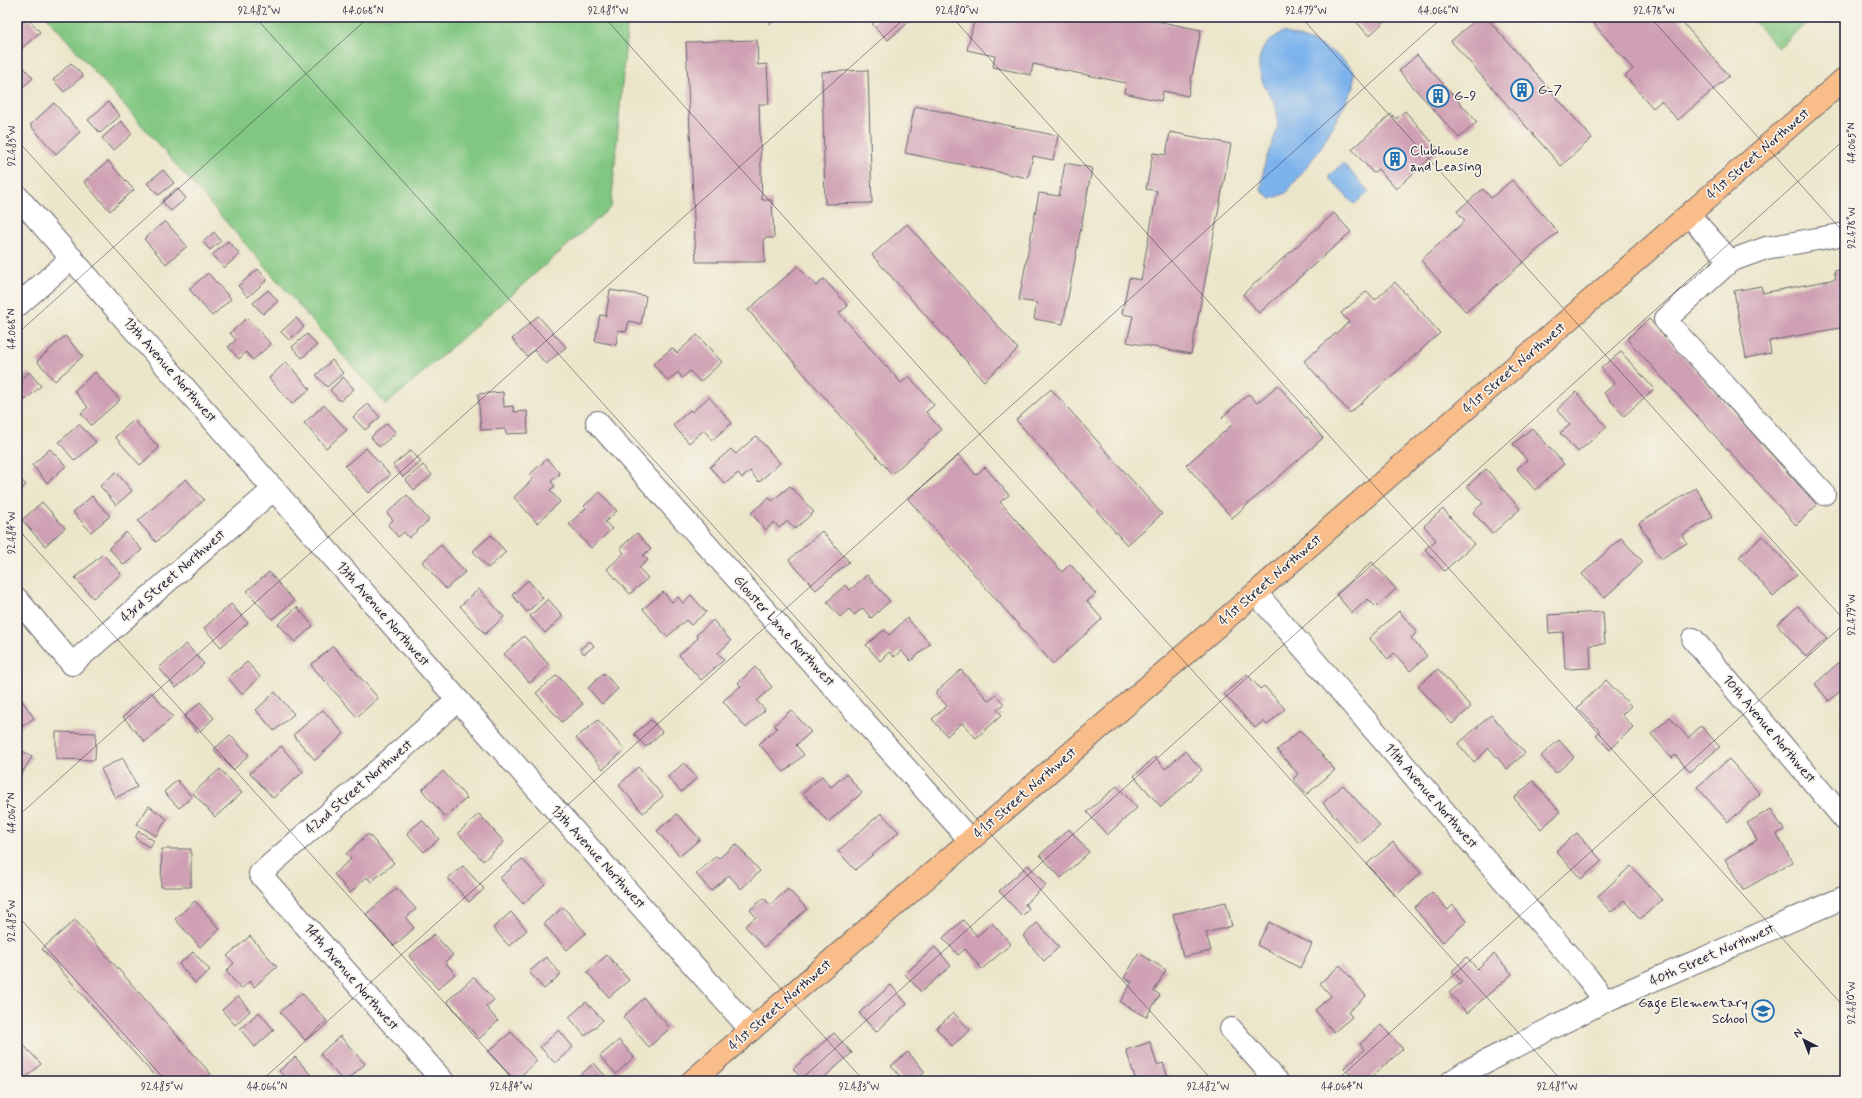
<svg xmlns="http://www.w3.org/2000/svg" width="1862" height="1098" font-family="Mynerve,sans-serif">
<rect width="100%" height="100%" fill="#f7f3e8"/>
<filter id="ink" filterUnits="userSpaceOnUse"><feTurbulence type="fractalNoise" baseFrequency=".025" numOctaves="2"/><feDisplacementMap in="SourceGraphic" scale="8" xChannelSelector="R" yChannelSelector="G"/><feConvolveMatrix kernelMatrix="1 2 1 2 8 2 1 2 1" color-interpolation-filters="sRGB"/></filter>
<filter id="wash" filterUnits="userSpaceOnUse"><feTurbulence type="fractalNoise" baseFrequency=".012" numOctaves="4" result="noise"/><feDisplacementMap in="SourceGraphic" scale="16" xChannelSelector="R" yChannelSelector="G"/><feGaussianBlur stdDeviation="0.9" result="paint"/><feColorMatrix in="noise" values="0 0 0 0 0 0 0 0 0 0 0 0 0 0 0 0 0 1.4 0 .05"/><feComposite in="paint" operator="in"/></filter>
<g filter="url(#wash)">
<rect width="100%" height="100%" fill="#ebe5c9"/>
<!-- green -->
<g fill="#81c781" stroke="#52745e">
<path d="M47,17H628L611,207L386,405Z"/>
<path d="M1750,17H1813L1778,48Z"/>
</g>
<!-- water -->
<g fill="#7db3ec" stroke="#506a94">
<path d="M1283,32C1313,42 1332,46 1354,71V87L1319,151L1286,193L1271,199L1261,190C1262,181 1263,172 1265,163C1268,151 1278,133 1278,122C1278,104 1271,99 1264,85C1253,60 1260,44 1283,32Z"/>
<path d="M1343,163L1369,192L1354,204L1328,177Z"/>
</g>
<g id="blocks">
<!-- building -->
<g fill="#cfa0b4">
<path d="M762,17H777L769,24Z"/>
<path d="M879,17H915L888,40L872,24Z"/>
<path d="M975,17H1137L1201,30L1188,96L1163,91L1161,101L1124,93L1126,83L1033,64L1031,75L993,67L995,56L967,50Z"/>
<path d="M1352,17H1387L1388,18L1369,36Z"/>
<path d="M1479,17H1486L1592,138L1561,166L1451,41Z"/>
<path d="M1588,17H1678L1729,76L1678,120L1661,101L1653,108L1625,76L1633,69Z"/>
<path d="M28,18L40,32L20,50L17,46V28Z"/>
<path d="M757,40L758,65L767,64L769,104H759L762,200H772L774,238H764L765,262H696L686,42Z"/>
<path d="M1417,55L1477,122L1459,138L1399,71Z"/>
<path d="M17,60L33,78L17,92Z"/>
<path d="M71,63L83,76L64,92L53,80Z"/>
<path d="M868,70L872,203L825,204L822,72Z"/>
<path d="M108,102L120,116L100,133L88,120Z"/>
<path d="M54,103L80,132L56,154L30,125Z"/>
<path d="M915,106L1058,136L1053,160L1033,156L1028,178L905,153Z"/>
<path d="M1405,111L1439,150L1396,189L1378,169L1373,173L1352,149L1391,114L1396,119Z"/>
<path d="M121,121L132,134L113,151L102,138Z"/>
<path d="M1170,132L1231,144L1191,354L1127,342L1133,316L1122,314L1129,278L1141,280L1157,191L1146,189L1153,153L1166,155Z"/>
<path d="M108,161L134,190L110,211L84,182Z"/>
<path d="M1065,163L1092,168L1063,324L1034,319L1037,303L1019,300L1039,193L1059,196Z"/>
<path d="M163,170L174,183L159,195L147,183Z"/>
<path d="M1512,180L1558,232L1466,312L1421,260L1465,221L1457,211L1483,189L1491,198Z"/>
<path d="M177,188L186,198L171,211L162,201Z"/>
<path d="M1334,213L1351,232L1259,313L1243,294Z"/>
<path d="M165,221L187,246L166,264L144,239Z"/>
<path d="M907,224L1018,349L984,381L872,255Z"/>
<path d="M214,232L221,241L210,250L203,242Z"/>
<path d="M228,241L240,254L224,268L212,255Z"/>
<path d="M798,266L816,286L824,279L848,306L839,313L901,383L909,376L934,405L926,412L941,430L892,474L748,310Z"/>
<path d="M258,269L267,280L248,297L238,286Z"/>
<path d="M1845,269V327L1769,341L1771,353L1746,358L1734,291L1761,286L1763,293L1836,279L1834,271Z"/>
<path d="M208,273L231,299L212,316L189,289Z"/>
<path d="M1395,282L1440,333L1350,413L1304,361L1349,322L1341,313L1367,291L1375,300Z"/>
<path d="M268,290L278,301L263,314L253,303Z"/>
<path d="M610,290L646,296L641,324L629,321L626,332L618,330L616,345L595,341L600,315L606,316Z"/>
<path d="M538,316L566,347L546,364L534,350L527,356L512,339Z"/>
<path d="M247,318L271,344L253,360L246,352L239,359L228,347L236,340L230,333Z"/>
<path d="M296,318L304,327L289,340L281,332Z"/>
<path d="M1649,319L1817,505L1796,525L1627,339Z"/>
<path d="M307,334L317,345L302,358L292,347Z"/>
<path d="M697,335L722,362L700,382L690,371L682,378L678,372L668,381L653,364L672,348L677,353Z"/>
<path d="M65,336L83,356L55,381L37,361Z"/>
<path d="M1621,352L1654,389L1624,416L1604,393L1615,384L1601,368Z"/>
<path d="M332,360L343,373L327,387L316,375Z"/>
<path d="M286,362L310,389L292,404L269,378Z"/>
<path d="M29,372L41,386L24,401L17,394V383Z"/>
<path d="M95,372L120,400L91,425L81,413L88,407L74,391Z"/>
<path d="M343,377L354,389L340,401L330,390Z"/>
<path d="M1278,385L1323,438L1232,518L1186,465L1231,426L1222,417L1249,394L1257,403Z"/>
<path d="M1051,389L1162,514L1127,545L1016,420Z"/>
<path d="M503,392L504,407L513,406L514,412L527,411L528,433L506,434L505,429L481,430L478,394Z"/>
<path d="M1576,392L1607,427L1578,452L1560,433L1570,425L1557,410Z"/>
<path d="M709,397L732,423L712,440L704,430L689,443L673,425L690,410L692,412Z"/>
<path d="M368,404L380,417L365,430L353,417Z"/>
<path d="M324,405L347,430L326,448L304,423Z"/>
<path d="M134,420L159,448L140,465L115,437Z"/>
<path d="M387,423L396,433L379,447L371,437Z"/>
<path d="M79,424L96,442L75,461L59,442Z"/>
<path d="M1532,428L1564,464L1535,490L1517,469L1527,460L1513,444Z"/>
<path d="M756,436L780,463L759,482L750,471L742,478L738,473L725,484L710,467L731,449L736,454Z"/>
<path d="M366,448L390,475L369,493L345,466Z"/>
<path d="M50,449L66,466L47,483L32,465Z"/>
<path d="M411,450L421,462L403,477L393,465Z"/>
<path d="M959,455L976,475L985,467L1009,495L1000,502L1062,572L1070,564L1096,594L1087,601L1102,619L1053,664L908,499Z"/>
<path d="M547,459L560,474L551,481L555,486L550,490L560,502L537,523L514,497L533,479L529,475Z"/>
<path d="M423,465L432,475L414,490L406,480Z"/>
<path d="M1486,469L1520,509L1492,534L1473,512L1483,503L1467,486Z"/>
<path d="M116,472L132,491L116,505L100,486Z"/>
<path d="M17,475L26,485L17,493Z"/>
<path d="M186,479L204,500L156,542L138,521Z"/>
<path d="M790,486L814,512L795,529L788,521L779,528L774,522L766,530L751,513L769,497L772,501Z"/>
<path d="M1696,488L1713,517L1682,535L1687,543L1661,559L1639,523Z"/>
<path d="M600,492L617,511L605,522L612,529L591,548L569,524L586,508L584,506Z"/>
<path d="M407,495L429,520L409,538L404,532L398,537L388,525L393,520L387,513Z"/>
<path d="M92,496L110,516L91,532L73,512Z"/>
<path d="M42,502L65,528L45,546L22,520Z"/>
<path d="M1443,509L1474,544L1444,571L1425,549L1436,540L1424,526Z"/>
<path d="M822,531L849,562L816,590L789,560Z"/>
<path d="M126,532L142,550L124,565L109,548Z"/>
<path d="M637,533L651,549L643,555L648,560L639,568L648,578L630,594L607,569L624,553L620,548Z"/>
<path d="M491,535L506,552L488,568L473,551Z"/>
<path d="M1763,536L1797,575L1773,596L1739,557Z"/>
<path d="M1621,538L1643,562L1604,598L1582,574Z"/>
<path d="M441,545L465,572L446,589L422,562Z"/>
<path d="M103,554L121,574L93,598L75,578Z"/>
<path d="M1372,562L1396,589L1376,607L1368,599L1352,613L1336,594Z"/>
<path d="M269,572L294,601L272,619L247,591Z"/>
<path d="M867,575L890,601L871,618L863,608L854,615L849,609L840,617L827,602L845,585L850,590Z"/>
<path d="M528,580L543,598L527,612L512,595Z"/>
<path d="M479,589L504,617L485,634L460,606Z"/>
<path d="M663,592L672,602L678,597L683,603L691,595L706,612L691,625L686,620L667,637L643,609Z"/>
<path d="M548,599L563,616L545,633L530,616Z"/>
<path d="M231,604L248,623L221,647L204,628Z"/>
<path d="M1798,606L1827,638L1806,657L1777,624Z"/>
<path d="M297,607L313,626L295,642L278,624Z"/>
<path d="M1399,611L1417,632L1411,638L1427,656L1410,671L1394,653L1388,659L1369,638Z"/>
<path d="M1603,612L1605,644L1590,645L1591,668L1565,669L1563,632L1549,633L1548,615Z"/>
<path d="M907,618L930,644L911,661L901,651L894,657L889,652L880,661L866,645L884,630L889,635Z"/>
<path d="M713,620L731,641L718,653L724,660L701,680L679,655L698,638L696,635Z"/>
<path d="M524,636L549,665L530,683L504,654Z"/>
<path d="M590,641L594,646L584,654L580,649Z"/>
<path d="M186,644L204,664L176,688L159,668Z"/>
<path d="M333,646L378,698L357,717L311,665Z"/>
<path d="M1845,657V689L1844,688L1829,701L1815,684Z"/>
<path d="M247,662L260,677L242,694L228,678Z"/>
<path d="M755,667L772,687L757,701L765,710L746,728L723,701L741,686L738,683Z"/>
<path d="M1438,669L1471,707L1452,724L1418,686Z"/>
<path d="M961,670L989,701L996,695L1004,704L997,710L1002,715L976,738L962,723L947,736L932,719L947,706L935,693Z"/>
<path d="M604,673L618,689L602,704L588,688Z"/>
<path d="M1247,674L1260,689L1264,686L1285,709L1267,725L1263,721L1255,728L1224,694Z"/>
<path d="M557,675L583,704L562,722L536,693Z"/>
<path d="M1606,680L1631,706L1622,715L1633,727L1610,750L1596,735L1600,731L1577,708Z"/>
<path d="M151,692L173,717L145,742L123,717Z"/>
<path d="M275,692L294,714L274,731L256,710Z"/>
<path d="M17,693L34,718L17,730Z"/>
<path d="M200,702L214,718L198,733L184,717Z"/>
<path d="M323,710L344,734L315,760L293,735Z"/>
<path d="M791,710L811,732L796,745L804,755L784,772L759,744L777,728L774,725Z"/>
<path d="M1491,715L1525,753L1507,769L1489,748L1474,762L1458,744Z"/>
<path d="M1670,717L1688,738L1701,726L1720,747L1690,772L1675,755L1672,758L1651,734Z"/>
<path d="M598,720L625,750L603,769L576,738Z"/>
<path d="M651,720L662,732L646,747L634,734Z"/>
<path d="M1300,730L1335,770L1307,794L1293,779L1298,774L1277,750Z"/>
<path d="M56,732L96,733L95,760L56,759Z"/>
<path d="M230,735L249,755L233,770L214,749Z"/>
<path d="M1559,740L1574,757L1556,773L1541,756Z"/>
<path d="M281,746L303,772L273,798L250,773Z"/>
<path d="M17,747L32,757L17,781Z"/>
<path d="M1185,751L1202,770L1161,807L1134,776L1155,757L1165,769Z"/>
<path d="M123,758L137,787L115,798L101,769Z"/>
<path d="M1729,759L1760,794L1728,822L1697,787Z"/>
<path d="M684,763L697,778L681,792L668,777Z"/>
<path d="M638,767L663,796L643,813L619,785Z"/>
<path d="M220,769L242,793L215,817L193,793Z"/>
<path d="M443,771L467,798L445,817L422,790Z"/>
<path d="M846,774L862,793L828,822L803,793L822,776L831,787Z"/>
<path d="M177,780L192,797L179,808L164,792Z"/>
<path d="M1533,781L1560,812L1541,829L1514,798Z"/>
<path d="M1343,785L1380,826L1359,844L1323,803Z"/>
<path d="M1117,786L1137,808L1107,835L1087,812Z"/>
<path d="M149,806L167,819L156,836L137,824Z"/>
<path d="M1771,809L1784,830L1777,834L1792,862L1743,890L1725,859L1757,840L1747,823Z"/>
<path d="M881,813L899,832L855,870L838,851Z"/>
<path d="M479,814L504,842L483,861L458,833Z"/>
<path d="M677,814L700,839L680,856L657,831Z"/>
<path d="M422,820L439,839L424,852L407,833Z"/>
<path d="M1069,829L1089,852L1061,878L1040,855Z"/>
<path d="M139,831L154,841L150,848L135,838Z"/>
<path d="M1577,833L1602,861L1581,879L1556,851Z"/>
<path d="M368,834L394,863L371,882L367,877L350,893L334,874L351,859L346,854Z"/>
<path d="M1393,842L1421,873L1395,896L1367,864Z"/>
<path d="M736,844L760,871L741,889L729,875L711,891L696,874L716,856L719,858Z"/>
<path d="M162,849H191V887H161Z"/>
<path d="M522,859L545,884L523,904L500,878Z"/>
<path d="M1028,865L1046,885L1025,904L1029,909L1022,916L999,891Z"/>
<path d="M463,866L484,889L469,902L448,878Z"/>
<path d="M1631,866L1662,900L1640,919L1624,900L1611,912L1597,897Z"/>
<path d="M397,888L416,909L406,918L414,928L394,946L366,914Z"/>
<path d="M788,889L807,909L764,947L745,926L756,917L750,910L764,898L770,905Z"/>
<path d="M1432,892L1448,910L1453,905L1467,921L1443,942L1414,908Z"/>
<path d="M195,901L220,929L200,947L175,919Z"/>
<path d="M1226,902L1232,926L1206,933L1211,951L1183,957L1173,914Z"/>
<path d="M563,907L586,933L567,950L544,924Z"/>
<path d="M511,912L527,930L509,946L493,928Z"/>
<path d="M75,920L211,1074L203,1081H159L42,949Z"/>
<path d="M963,920L977,936L992,923L1011,944L982,969L965,949L958,955L943,938Z"/>
<path d="M1269,922L1312,944L1300,968L1257,945Z"/>
<path d="M1037,923L1059,947L1044,961L1023,936Z"/>
<path d="M434,934L453,955L445,962L455,974L438,989L409,956Z"/>
<path d="M250,936L277,967L254,987L250,981L241,989L226,971L234,963L227,956Z"/>
<path d="M935,947L951,966L921,992L905,974Z"/>
<path d="M193,952L210,970L195,983L179,964Z"/>
<path d="M1139,953L1166,970L1154,991L1160,995L1146,1017L1120,1002L1132,982L1124,978Z"/>
<path d="M1494,954L1512,974L1467,1013L1449,993L1462,982L1452,971L1467,957L1477,969Z"/>
<path d="M607,955L629,980L609,997L587,972Z"/>
<path d="M546,957L561,974L544,989L529,972Z"/>
<path d="M1340,965L1366,996L1348,1012L1352,1017L1334,1032L1315,1010L1331,996L1320,983Z"/>
<path d="M474,977L494,1000L486,1007L498,1021L479,1039L447,1001Z"/>
<path d="M891,985L907,1004L876,1032L859,1013Z"/>
<path d="M302,993L327,1021L305,1040L280,1012Z"/>
<path d="M238,996L250,1011L235,1025L222,1010Z"/>
<path d="M644,998L670,1028L649,1047L623,1017Z"/>
<path d="M586,1002L603,1020L585,1036L569,1017Z"/>
<path d="M259,1012L274,1030L255,1047L240,1029Z"/>
<path d="M954,1013L970,1030L952,1046L936,1028Z"/>
<path d="M1381,1025L1403,1049L1367,1081H1356L1344,1068L1364,1050L1360,1044Z"/>
<path d="M559,1030L573,1047L555,1063L540,1047Z"/>
<path d="M511,1032L537,1061L515,1081L488,1052Z"/>
<path d="M834,1033L852,1053L820,1081H804L793,1069Z"/>
<path d="M340,1036L365,1064L346,1081H343L320,1054Z"/>
<path d="M17,1038L41,1064L22,1081H17Z"/>
<path d="M619,1040L634,1057L616,1074L600,1056Z"/>
<path d="M1150,1042L1157,1065L1163,1063L1169,1081H1136L1126,1050Z"/>
<path d="M908,1052L925,1072L915,1081H904L891,1066Z"/>
<path d="M295,1057L311,1075L304,1081H288L279,1071Z"/>
<path d="M594,1063L607,1078L604,1081H578L576,1079Z"/>
</g>
</g>
</g>
<g filter="url(#ink)">
<use href="#blocks" fill-opacity="0" stroke="#68666d" stroke-width="1"/>
<g fill="none" stroke-linecap="round" stroke-linejoin="round">
<!-- minor casing -->
<g stroke="#68666d" stroke-width="24">
<g id="minor">
<path d="M17,196L458,700L751,1030"/>
<path d="M1689,215L1730,261"/>
<path d="M17,306L72,258"/>
<path d="M597,422L970,840"/>
<path d="M1824,494L1665,320L1730,261L1766,248L1845,234"/>
<path d="M1256,593L1587,977L1605,1001"/>
<path d="M17,599L72,664L274,489"/>
<path d="M1693,639L1845,820"/>
<path d="M1231,1029L1277,1081"/>
<path d="M443,1081L260,874L458,700"/>
<path d="M1452,1081L1469,1070L1605,1001L1845,897"/>
</g>
</g>
<!-- major casing -->
<g stroke="#68666d" stroke-width="24">
<path id="major" d="M692,1081L1259,590L1845,78"/>
</g>
<!-- minor -->
<use href="#minor" stroke="#fff" stroke-width="22"/>
<!-- major -->
<use href="#major" stroke="#f8bd89" stroke-width="22"/>
</g>
</g>
<!-- ticks -->
<path fill="none" stroke="#22223b" stroke-width="1" stroke-opacity="0.45" d="M255,17L1213,1081M604,17L1562,1081M952,17L1845,1008M1301,17L1845,621M1650,17L1845,234M17,140L864,1081M17,334L369,17M17,528L515,1081M17,817L906,17M17,915L166,1081M261,1081L1443,17M799,1081L1845,139M1336,1081L1845,623"/>
<!-- icons -->
<defs>
<g id="building-ring" transform="scale(1.15)"><circle r="9.5" fill="#f7f3e8" stroke="#1f6fb2" stroke-width="1.5"/><path d="M-4-6H4V6H1V3H-1V6H-4ZM-2.5-4.3h1.7v1.8h-1.7ZM.8-4.3h1.7v1.8H.8ZM-2.5-1h1.7V.8h-1.7ZM.8-1h1.7V.8H.8Z" fill="#1f6fb2"/></g>
<g id="school-ring" transform="scale(1.15)"><circle r="9.5" fill="#f7f3e8" stroke="#1f6fb2" stroke-width="1.5"/><path d="M0-5L7-2L0 1L-7-2ZM-4 1L0 2.5L4 1V4Q0 6-4 4Z" fill="#1f6fb2"/></g>
</defs>
<g fill-rule="evenodd">
<use href="#building-ring" x="1522" y="90"/>
<use href="#building-ring" x="1438" y="96"/>
<use href="#building-ring" x="1395" y="159"/>
<use href="#school-ring" x="1763" y="1011"/>
</g>
<g text-anchor="middle" dominant-baseline="central" stroke-width="3.5" stroke-linejoin="round" paint-order="stroke">
<!-- poi labels -->
<g font-size="14" fill="#22223b" stroke="#f7f3e8" text-anchor="start">
<text x="1538" y="90">G-7</text>
<text x="1454" y="96">G-9</text>
<text x="1410" y="151">Clubhouse<tspan x="1410" dy="16">and Leasing</tspan></text>
<text x="1748" y="1003" text-anchor="end">Gage Elementary<tspan x="1748" dy="16">School</tspan></text>
</g>
<!-- street labels -->
<g font-size="14" fill="#22223b" stroke="#f7f3e8">
<text transform="translate(1758 154) rotate(-41)">41st Street Northwest</text>
<text transform="translate(1514 368) rotate(-41)">41st Street Northwest</text>
<text transform="translate(170 370) rotate(49)">13th Avenue Northwest</text>
<text transform="translate(173 576) rotate(-41)">43rd Street Northwest</text>
<text transform="translate(1270 580) rotate(-41)">41st Street Northwest</text>
<text transform="translate(383 614) rotate(49)">13th Avenue Northwest</text>
<text transform="translate(784 631) rotate(48)">Glouster Lane Northwest</text>
<text transform="translate(1769 729) rotate(50)">10th Avenue Northwest</text>
<text transform="translate(359 787) rotate(-41)">42nd Street Northwest</text>
<text transform="translate(1025 793) rotate(-41)">41st Street Northwest</text>
<text transform="translate(1431 796) rotate(49)">11th Avenue Northwest</text>
<text transform="translate(598 857) rotate(48)">13th Avenue Northwest</text>
<text transform="translate(1712 955) rotate(-24)">40th Street Northwest</text>
<text transform="translate(351 977) rotate(49)">14th Avenue Northwest</text>
<text transform="translate(780 1005) rotate(-41)">41st Street Northwest</text>
</g>
</g>
<!-- margin -->
<rect width="1862" height="1098" fill="none" stroke="#f7f3e8" stroke-width="44"/>
<!-- north arrow -->
<g transform="translate(1804 1040) rotate(318)" stroke="#f7f3e8" stroke-width="3" paint-order="stroke">
<path d="M0-3L7 15L0 10L-7 15Z" fill="#22223b"/>
<text y="-6" font-size="11" font-weight="bold" text-anchor="middle" fill="#22223b">N</text>
</g>
<rect x="22" y="22" width="1818" height="1054" fill="none" stroke="#22223b" stroke-width="1.5"/>
<g font-size="10" text-anchor="middle" fill="#22223b">
<text x="259" y="14">92.482°W</text>
<text x="363" y="14">44.068°N</text>
<text x="608" y="14">92.481°W</text>
<text x="957" y="14">92.480°W</text>
<text x="1306" y="14">92.479°W</text>
<text x="1438" y="14">44.066°N</text>
<text x="1654" y="14">92.478°W</text>
<text transform="translate(1851 143) rotate(-90)" y="4">44.065°N</text>
<text transform="translate(11 146) rotate(-90)" y="4">92.483°W</text>
<text transform="translate(1851 228) rotate(-90)" y="4">92.478°W</text>
<text transform="translate(11 329) rotate(-90)" y="4">44.068°N</text>
<text transform="translate(11 533) rotate(-90)" y="4">92.484°W</text>
<text transform="translate(1851 615) rotate(-90)" y="4">92.479°W</text>
<text transform="translate(11 813) rotate(-90)" y="4">44.067°N</text>
<text transform="translate(11 921) rotate(-90)" y="4">92.485°W</text>
<text transform="translate(1851 1003) rotate(-90)" y="4">92.480°W</text>
<text x="162" y="1090">92.485°W</text>
<text x="267" y="1090">44.066°N</text>
<text x="511" y="1090">92.484°W</text>
<text x="859" y="1090">92.483°W</text>
<text x="1208" y="1090">92.482°W</text>
<text x="1342" y="1090">44.064°N</text>
<text x="1557" y="1090">92.481°W</text>
</g>
</svg>
